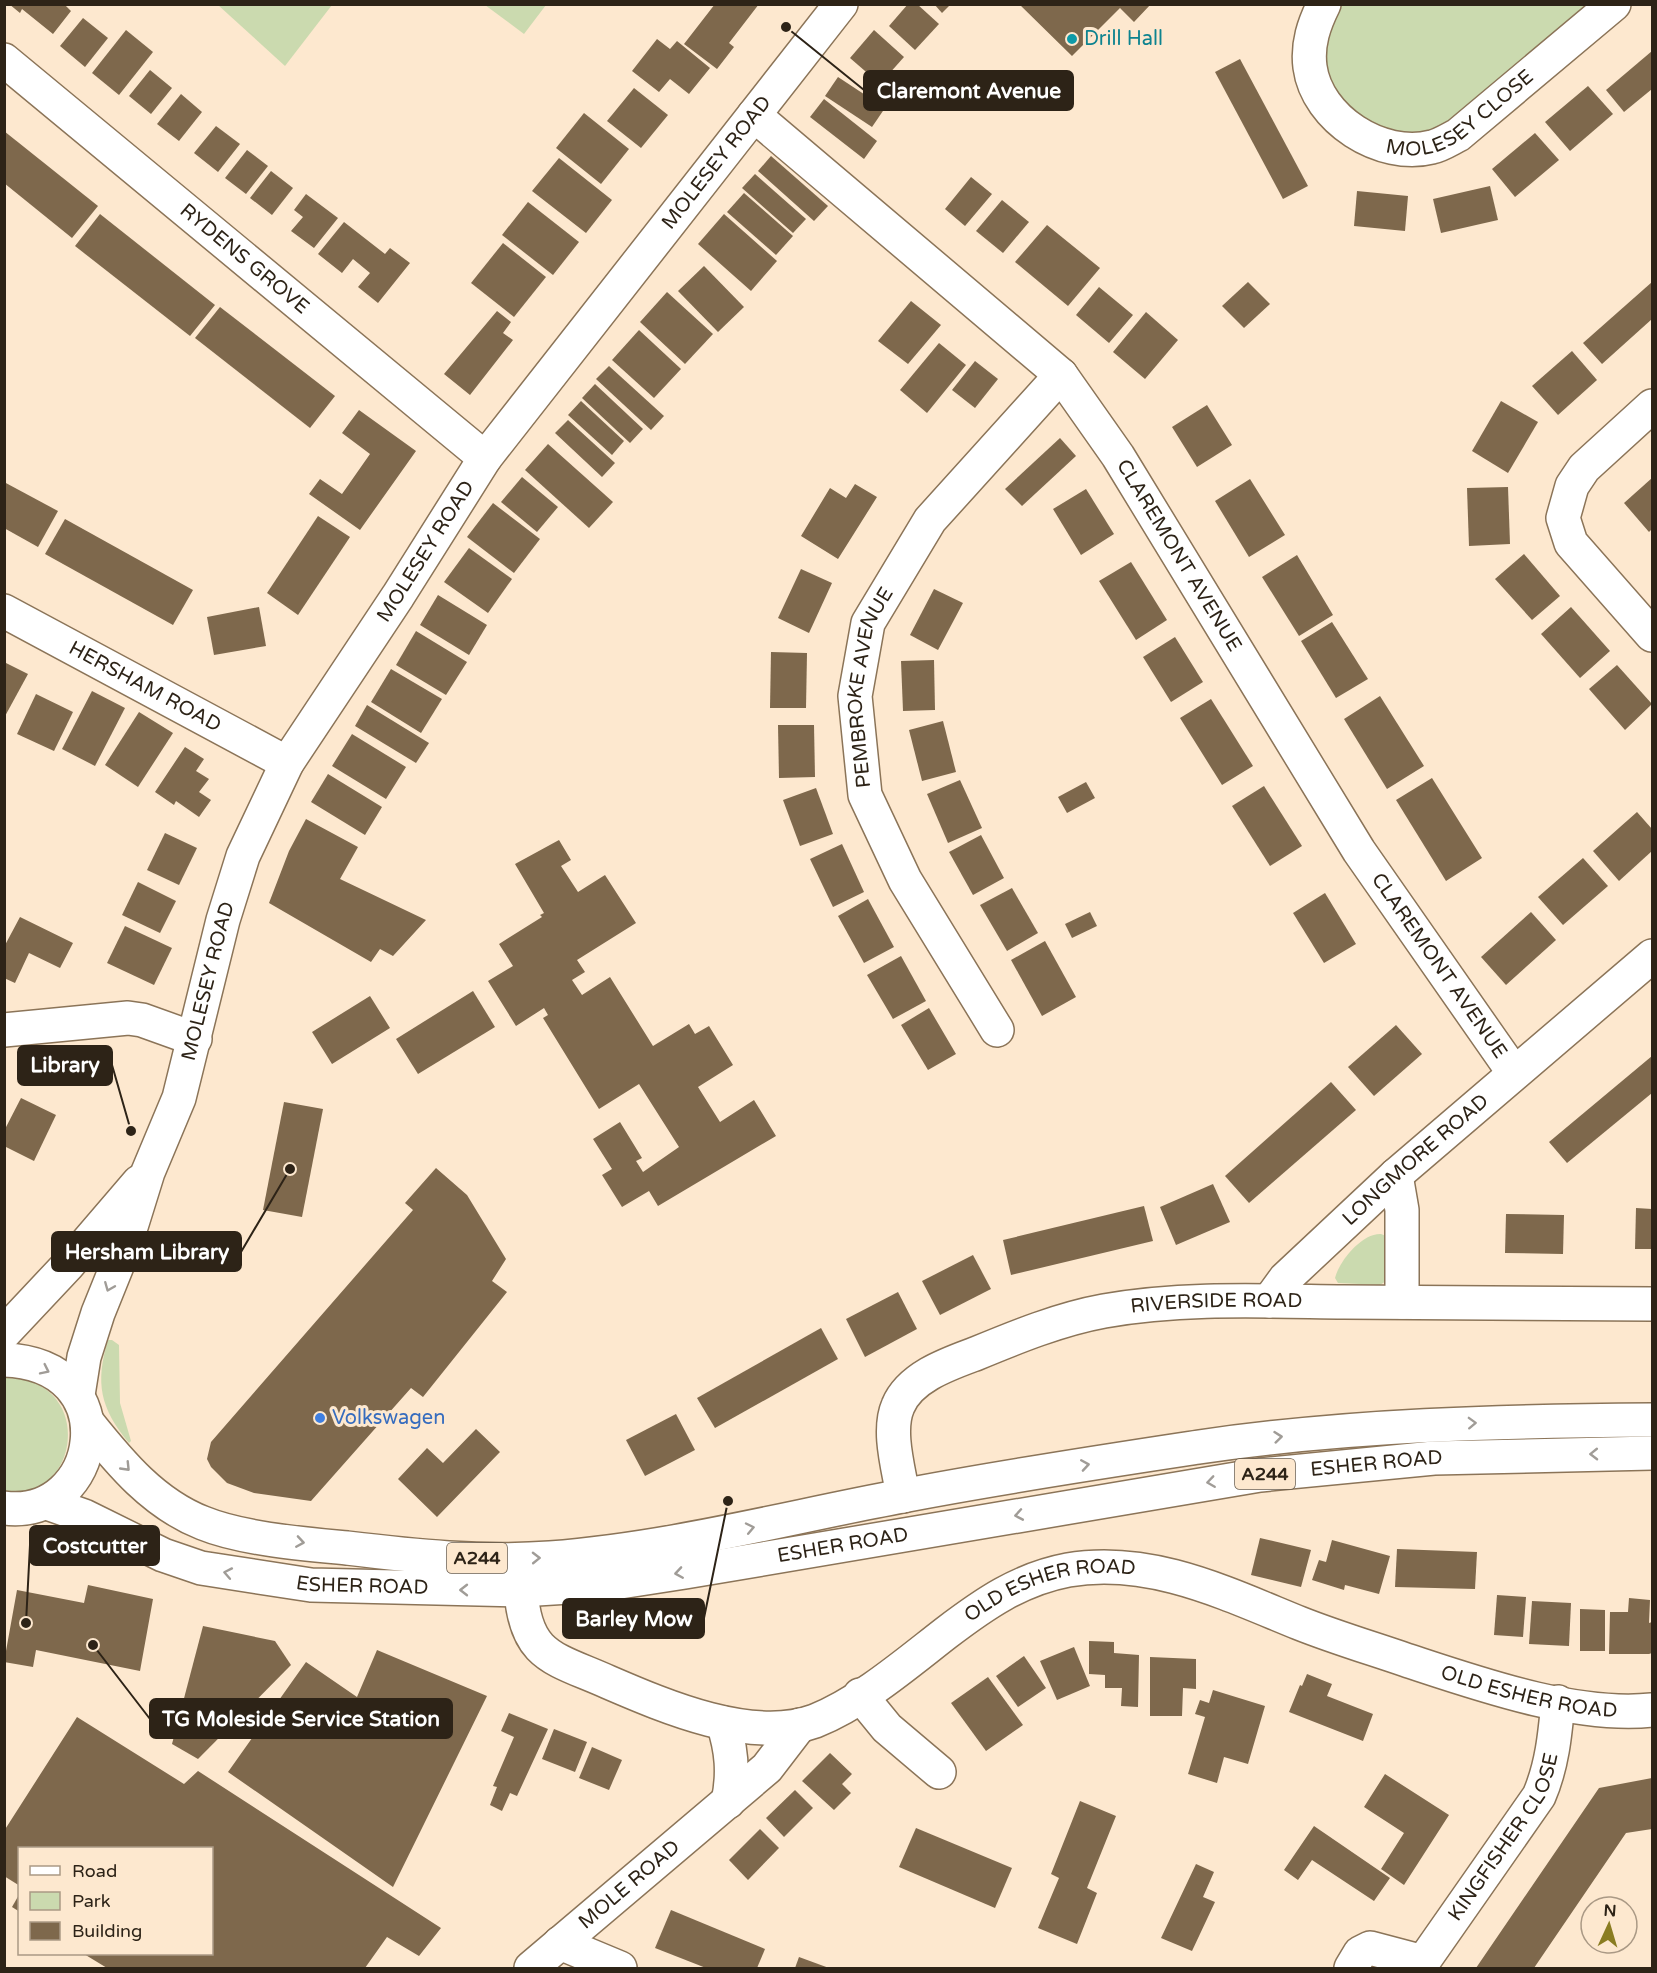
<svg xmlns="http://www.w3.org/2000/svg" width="1657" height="1973" font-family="'Varela Round',sans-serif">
<rect width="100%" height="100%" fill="#fde8cf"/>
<!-- green -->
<g fill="#cbdaaf">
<path d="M218,5H332L285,66Z"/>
<path d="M485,5H546L524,34Z"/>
<path d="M1324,5H1614L1433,147L1341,121L1315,23Z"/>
<path d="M1381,1234L1386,1236L1389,1279L1380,1285L1338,1283L1335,1278C1339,1261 1362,1233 1381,1234Z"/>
<path d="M108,1340H112L119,1345L120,1403L131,1441L129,1443C100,1408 95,1383 108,1340Z"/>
<path d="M4,1378C95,1375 83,1503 5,1491Z"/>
</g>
<!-- building -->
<g fill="#7e684c">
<path d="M9,4H64L71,11L53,34L22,9L20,13Z"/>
<path d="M715,4H759L729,43L734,47L717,69L684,44Z"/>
<path d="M908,4H917L939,24L915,50L889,26Z"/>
<path d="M934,4H951L942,13Z"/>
<path d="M1019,4H1151L1134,22L1120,8L1072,56Z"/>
<path d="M83,18L108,38L85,67L60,46Z"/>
<path d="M126,30L153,52L119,95L92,73Z"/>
<path d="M874,30L904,57L880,84L850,58Z"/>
<path d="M657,39L670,49L677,41L710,68L689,94L670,79L659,92L632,71Z"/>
<path d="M1652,51V89L1624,112L1606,90Z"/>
<path d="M1240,59L1308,186L1283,199L1215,72Z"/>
<path d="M150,70L172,88L151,114L129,96Z"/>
<path d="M838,77L885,108L872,127L825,96Z"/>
<path d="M1588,86L1613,114L1570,151L1545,122Z"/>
<path d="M634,88L668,115L641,148L607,121Z"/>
<path d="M181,94L202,112L179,141L157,124Z"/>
<path d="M824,99L877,141L864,159L810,117Z"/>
<path d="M584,113L629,149L601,184L556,148Z"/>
<path d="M216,126L240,144L218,172L194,153Z"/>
<path d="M4,131L98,206L72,238L4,183Z"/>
<path d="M1535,133L1559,160L1515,197L1492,169Z"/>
<path d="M247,150L268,166L246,194L225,178Z"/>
<path d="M771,156L828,206L814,221L758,171Z"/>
<path d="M559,158L612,200L586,233L532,191Z"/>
<path d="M271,171L293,188L272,215L250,198Z"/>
<path d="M755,174L806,219L793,233L742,188Z"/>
<path d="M971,177L992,194L965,226L945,209Z"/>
<path d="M1490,186L1498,220L1441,233L1433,199Z"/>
<path d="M1357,191L1408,196L1405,231L1354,226Z"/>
<path d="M744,193L793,236L776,255L727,212Z"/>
<path d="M306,194L338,218L314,248L291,231L303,217L294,210Z"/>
<path d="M1002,200L1029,222L1003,253L976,231Z"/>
<path d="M528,202L579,242L553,275L502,235Z"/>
<path d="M100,214L215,305L190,336L75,246Z"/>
<path d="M724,214L777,261L751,291L698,244Z"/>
<path d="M344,222L385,254L390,248L410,263L378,303L358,287L370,273L353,259L342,273L318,254Z"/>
<path d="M1047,225L1100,268L1068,306L1015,262Z"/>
<path d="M503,243L546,277L514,317L471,283Z"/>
<path d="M704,266L744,307L718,332L678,291Z"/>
<path d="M1248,282L1270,304L1244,328L1222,306Z"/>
<path d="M1652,282V319L1602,364L1583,343Z"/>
<path d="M1099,287L1133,315L1109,343L1076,315Z"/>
<path d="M667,292L713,334L685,364L640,322Z"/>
<path d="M911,301L941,325L908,364L878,341Z"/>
<path d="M220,307L335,396L310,428L195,338Z"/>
<path d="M497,311L511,322L503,333L513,340L470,395L444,374Z"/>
<path d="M1146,312L1178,340L1145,379L1113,352Z"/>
<path d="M639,330L681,369L654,398L612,360Z"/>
<path d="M939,343L966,365L927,413L900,390Z"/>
<path d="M1572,351L1597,380L1558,415L1532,386Z"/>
<path d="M975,361L998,379L975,408L952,390Z"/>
<path d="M609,366L664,416L651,430L596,379Z"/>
<path d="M595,384L643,429L630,443L582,398Z"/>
<path d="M581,401L624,441L612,455L568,415Z"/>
<path d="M1501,401L1538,422L1508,473L1472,451Z"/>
<path d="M1207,405L1232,445L1197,467L1172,427Z"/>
<path d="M359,410L416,451L360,530L309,494L320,479L342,494L370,454L342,433Z"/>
<path d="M568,420L615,463L602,477L555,433Z"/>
<path d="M1060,438L1076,456L1022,506L1005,489Z"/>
<path d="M548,444L613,502L589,528L525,470Z"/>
<path d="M522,477L558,507L537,532L501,502Z"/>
<path d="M1652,478V529L1649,532L1624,503Z"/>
<path d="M1250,479L1285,535L1249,557L1215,501Z"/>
<path d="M4,482L58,511L38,547L4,528Z"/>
<path d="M855,484L877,497L838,559L801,536L830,488L846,498Z"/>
<path d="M1508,487L1510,544L1469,546L1467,488Z"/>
<path d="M1086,489L1114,534L1081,555L1053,509Z"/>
<path d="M493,503L540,539L514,573L467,537Z"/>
<path d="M318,516L350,537L298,615L267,593Z"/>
<path d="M65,519L193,590L173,625L45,554Z"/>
<path d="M469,548L512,579L488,613L444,582Z"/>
<path d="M1524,554L1560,596L1532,620L1495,579Z"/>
<path d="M1297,555L1333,615L1299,636L1262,577Z"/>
<path d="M1131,562L1167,620L1136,640L1099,581Z"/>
<path d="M801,569L832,583L809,633L778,618Z"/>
<path d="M934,589L963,603L938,650L910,635Z"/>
<path d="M438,595L487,625L469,655L420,625Z"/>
<path d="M259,607L266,646L214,655L207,617Z"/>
<path d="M1571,607L1610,651L1580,678L1541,634Z"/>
<path d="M1332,622L1368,679L1336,698L1301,641Z"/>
<path d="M416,631L467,662L446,695L396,665Z"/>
<path d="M1175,637L1203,682L1171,702L1143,657Z"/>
<path d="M771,652L807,653L806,708H770Z"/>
<path d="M934,660L935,710L903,711L901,661Z"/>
<path d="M4,662L28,674L4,718Z"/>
<path d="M1617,665L1652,704L1625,730L1589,689Z"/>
<path d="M391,669L442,699L421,733L371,702Z"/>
<path d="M92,691L125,708L95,766L62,749Z"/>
<path d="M36,694L73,712L54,751L17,734Z"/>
<path d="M1380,696L1424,766L1387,789L1344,719Z"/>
<path d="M1211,699L1253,766L1222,785L1180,718Z"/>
<path d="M367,705L429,743L416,763L355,726Z"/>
<path d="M139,712L173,733L138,787L105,765Z"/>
<path d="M943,721L956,772L922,781L909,730Z"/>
<path d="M778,725H814L815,777L779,778Z"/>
<path d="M352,734L406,767L386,799L332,766Z"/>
<path d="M185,747L204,759L196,771L209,779L199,792L211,800L199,817L176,801L174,805L155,792Z"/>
<path d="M328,774L382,807L365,835L311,802Z"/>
<path d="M1432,778L1482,858L1446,881L1396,800Z"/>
<path d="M960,780L982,828L948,843L927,794Z"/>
<path d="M1086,782L1095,798L1067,813L1058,797Z"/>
<path d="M1264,786L1302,846L1270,866L1232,806Z"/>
<path d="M816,788L833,834L800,846L783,800Z"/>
<path d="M1637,812L1652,829V851L1619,881L1593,851Z"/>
<path d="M306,819L358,847L340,879L426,920L393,956L380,949L371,962L269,903L289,851Z"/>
<path d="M165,833L197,848L179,885L147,870Z"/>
<path d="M981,835L1004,878L973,895L949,852Z"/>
<path d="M559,840L571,860L561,866L578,892L605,875L636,923L577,960L585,972L572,980L582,995L610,977L653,1046L689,1024L695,1034L709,1026L733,1065L698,1087L720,1122L754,1100L776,1136L658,1206L649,1191L622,1207L602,1175L612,1169L593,1139L620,1122L642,1158L636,1161L643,1172L679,1147L639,1084L599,1109L543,1018L548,1015L544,1008L516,1026L488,981L513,966L499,944L542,917L540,915L544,913L515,864Z"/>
<path d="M842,844L864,892L833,907L810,859Z"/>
<path d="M1583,858L1608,886L1563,925L1538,897Z"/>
<path d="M138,882L176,901L160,933L122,915Z"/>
<path d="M1012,888L1038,933L1007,951L980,905Z"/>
<path d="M1325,893L1356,944L1324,963L1293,913Z"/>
<path d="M868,899L894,947L864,963L838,916Z"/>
<path d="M1090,912L1097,926L1072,938L1065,924Z"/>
<path d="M1531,912L1556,940L1506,985L1481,957Z"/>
<path d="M20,917L73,943L60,968L29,953L15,983L4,978V947Z"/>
<path d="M125,926L172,948L154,985L107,963Z"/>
<path d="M1045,941L1076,997L1042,1016L1011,960Z"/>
<path d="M901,956L926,1001L893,1019L867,975Z"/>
<path d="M473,991L495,1027L418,1074L396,1039Z"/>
<path d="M370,996L390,1028L332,1064L312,1032Z"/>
<path d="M929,1008L956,1054L928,1070L901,1025Z"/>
<path d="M1396,1025L1422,1054L1374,1096L1348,1067Z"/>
<path d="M1652,1056V1093L1567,1163L1549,1142Z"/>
<path d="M1331,1082L1356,1110L1249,1203L1225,1176Z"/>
<path d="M21,1098L56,1115L34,1161L4,1146V1131Z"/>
<path d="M284,1102L323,1109L302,1217L263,1210Z"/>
<path d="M436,1168L467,1195L506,1259L492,1281L507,1292L423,1397L411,1388L311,1501L254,1493L227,1483L211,1467L207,1459L211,1442L413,1210L405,1203Z"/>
<path d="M1213,1184L1230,1222L1176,1245L1160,1207Z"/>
<path d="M1144,1206L1153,1241L1011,1275L1003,1240Z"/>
<path d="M1636,1208L1652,1209V1249H1635Z"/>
<path d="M1506,1214L1564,1215L1563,1254L1505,1253Z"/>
<path d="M973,1255L991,1289L940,1315L922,1281Z"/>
<path d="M898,1292L917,1329L865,1357L846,1319Z"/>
<path d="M821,1328L838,1359L715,1428L697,1398Z"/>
<path d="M676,1414L695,1450L645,1476L626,1440Z"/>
<path d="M476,1429L500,1452L437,1517L398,1479L427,1448L443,1463Z"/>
<path d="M1260,1538L1311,1550L1301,1587L1251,1575Z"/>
<path d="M1332,1540L1390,1556L1379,1594L1345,1585L1344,1590L1312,1580L1319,1560L1326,1562Z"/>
<path d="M1397,1549L1477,1552L1475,1589L1395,1587Z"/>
<path d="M88,1585L153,1599L140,1671L36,1650L33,1667L4,1662L17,1590L84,1603Z"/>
<path d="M1497,1595L1526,1597L1523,1637L1494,1635Z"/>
<path d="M1629,1598L1650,1600L1649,1623L1652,1622V1653L1649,1654H1609L1610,1612H1628Z"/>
<path d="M1532,1601L1571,1603L1569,1646L1529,1644Z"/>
<path d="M1580,1609L1605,1610V1651H1580Z"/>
<path d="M203,1626L275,1641L291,1665L198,1759L172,1744Z"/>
<path d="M1089,1641L1114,1642V1653L1139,1655L1138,1707L1121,1706L1122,1688H1105V1675L1089,1674Z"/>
<path d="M1074,1647L1090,1686L1057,1700L1040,1661Z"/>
<path d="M377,1650L487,1696L393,1887L228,1772L306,1662L357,1697Z"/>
<path d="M1024,1656L1046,1688L1018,1707L996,1676Z"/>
<path d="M1150,1657L1196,1659V1689L1183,1688L1182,1716H1150Z"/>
<path d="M1307,1674L1332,1684L1327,1696L1373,1714L1363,1741L1289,1712L1300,1685L1302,1686Z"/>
<path d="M988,1677L1023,1725L986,1751L951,1703Z"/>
<path d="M1213,1690L1265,1706L1248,1764L1224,1757L1217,1783L1188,1774L1205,1717L1195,1714L1200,1700L1209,1703Z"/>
<path d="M509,1713L548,1729L517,1796L510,1793L502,1811L490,1805L497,1787L493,1786L514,1737L501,1731Z"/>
<path d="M77,1717L184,1784L198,1771L441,1928L419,1956L387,1937L365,1968H107L84,1954H212V1848H20V1886L4,1876V1831Z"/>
<path d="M554,1729L587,1742L575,1772L542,1759Z"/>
<path d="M592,1747L622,1760L609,1790L579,1778Z"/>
<path d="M830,1753L852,1774L842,1784L851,1793L834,1810L802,1781Z"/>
<path d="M1385,1774L1449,1815L1404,1885L1381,1869L1404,1833L1364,1807Z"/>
<path d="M1652,1778V1829L1626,1833L1534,1968H1476L1599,1788Z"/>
<path d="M795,1790L813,1808L784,1837L766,1818Z"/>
<path d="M1080,1801L1116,1816L1087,1888L1097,1893L1077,1944L1038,1928L1059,1878L1051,1874Z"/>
<path d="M1314,1826L1390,1878L1374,1901L1312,1860L1298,1880L1284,1870Z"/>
<path d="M916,1828L1012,1868L995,1908L899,1867Z"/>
<path d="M760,1829L779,1848L748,1880L729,1860Z"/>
<path d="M1196,1864L1214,1872L1203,1897L1215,1902L1192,1951L1161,1938Z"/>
<path d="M20,1893V1912L12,1907Z"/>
<path d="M671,1910L765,1949L757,1968H706L655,1948Z"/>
<path d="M799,1957L829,1968H795Z"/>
</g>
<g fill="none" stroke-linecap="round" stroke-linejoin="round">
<!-- minor casing -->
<g stroke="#8b7458" stroke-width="36">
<g id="minor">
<path id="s1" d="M1324,4C1314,24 1307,44 1310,67C1317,119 1381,160 1432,147C1441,145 1450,139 1458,135L1614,4"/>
<path id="s2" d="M4,60L485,458"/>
<path id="s3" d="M754,115L1061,375L1118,456L1359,851L1514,1073"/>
<path d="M1652,406L1584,468L1572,486L1563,518L1571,543L1652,635"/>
<path id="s4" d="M4,611L287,763"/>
<path d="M4,1030L128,1018L142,1020L195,1039"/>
<path id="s5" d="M997,1030L905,880L865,795L855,696L868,623L930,520L1061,375"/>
<path d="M1396,1175L1402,1210V1302"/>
<path id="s6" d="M1269,1301L1285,1279L1396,1175L1652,956"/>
<path d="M4,1333L67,1266L139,1182"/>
<path id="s7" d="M78,1395L84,1357L98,1313L125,1246L148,1172L179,1098L223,920L243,856L287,763L398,596L485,458L841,4"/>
<path id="s8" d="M903,1496C899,1470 887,1431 898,1406C910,1377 948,1364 975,1354C1016,1337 1060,1319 1104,1311C1183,1297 1264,1301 1344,1302C1447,1302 1550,1303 1652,1304"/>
<path id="s9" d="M521,1590C525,1657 554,1658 608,1682C666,1707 752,1744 815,1721C862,1702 906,1664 946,1633C984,1604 1020,1579 1068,1570C1150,1556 1225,1593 1299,1623C1334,1637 1371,1648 1406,1660C1479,1684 1575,1718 1652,1710"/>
<path d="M860,1695L887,1728L939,1772"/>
<path d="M723,1723C732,1750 734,1774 728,1802"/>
<path d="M560,1943L620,1968"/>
<path id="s10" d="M531,1968L767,1768L800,1725"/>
<path d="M1351,1968L1360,1953L1370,1948L1423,1962"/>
<path id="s11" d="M1422,1968L1423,1962L1539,1796C1552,1766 1555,1735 1558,1702"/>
</g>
</g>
<!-- major casing -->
<g stroke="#8b7458" stroke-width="36">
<g id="major">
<path d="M4,1360C129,1364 101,1521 4,1508"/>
<path d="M88,1423C120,1463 154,1504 203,1523C242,1539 305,1544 347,1548C414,1556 483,1563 550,1558C669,1549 785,1518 902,1496C1000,1477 1100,1462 1199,1447C1349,1425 1500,1421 1652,1420"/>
<path id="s12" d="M47,1503L84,1516L163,1555L201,1568L311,1585L521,1590L601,1585L685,1572L1260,1475L1434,1458L1652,1453"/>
</g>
</g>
<!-- minor -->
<use href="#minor" stroke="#fff" stroke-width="33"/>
<!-- major -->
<use href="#major" stroke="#fff" stroke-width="33"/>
</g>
<!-- one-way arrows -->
<defs><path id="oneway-chevron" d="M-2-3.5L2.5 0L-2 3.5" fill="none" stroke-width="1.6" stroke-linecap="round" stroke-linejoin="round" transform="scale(1.5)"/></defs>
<g stroke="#a09c97">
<use href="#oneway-chevron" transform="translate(109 1287) rotate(112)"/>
<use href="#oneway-chevron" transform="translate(45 1370) rotate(26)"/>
<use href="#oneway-chevron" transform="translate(1472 1423) rotate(-2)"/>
<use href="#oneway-chevron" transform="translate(1278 1437) rotate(-6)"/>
<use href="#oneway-chevron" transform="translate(1594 1454) rotate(179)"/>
<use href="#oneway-chevron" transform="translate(1085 1465) rotate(-9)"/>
<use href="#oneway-chevron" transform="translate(126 1467) rotate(46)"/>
<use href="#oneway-chevron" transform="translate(1211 1482) rotate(172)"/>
<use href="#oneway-chevron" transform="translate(1019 1515) rotate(170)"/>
<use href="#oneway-chevron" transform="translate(750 1528) rotate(-12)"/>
<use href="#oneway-chevron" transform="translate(300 1542) rotate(9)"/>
<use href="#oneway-chevron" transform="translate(536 1558) rotate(-1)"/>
<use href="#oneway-chevron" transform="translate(228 1573) rotate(-169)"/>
<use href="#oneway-chevron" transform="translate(679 1573) rotate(171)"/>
<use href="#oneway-chevron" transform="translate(464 1590) rotate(180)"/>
</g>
<!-- markers -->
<circle fill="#0f9aa8" stroke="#fde8cf" stroke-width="2" cx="1072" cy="39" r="6"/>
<circle fill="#3f7fe0" stroke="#fde8cf" stroke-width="2" cx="320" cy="1418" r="6"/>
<g text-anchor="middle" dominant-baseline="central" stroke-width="6" stroke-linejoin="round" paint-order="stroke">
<!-- shield labels -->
<g fill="#fde8cf" stroke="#6b5e4e" stroke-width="1.5">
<rect x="1235" y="1459" width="60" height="30" rx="4.5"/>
<rect x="447" y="1543" width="60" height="30" rx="4.5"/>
</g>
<g font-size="18" font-weight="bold" fill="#2d2317">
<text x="1265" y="1474">A244</text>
<text x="477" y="1558">A244</text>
</g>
<!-- culture labels -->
<g font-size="20" fill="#0d838f" stroke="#fde8cf" text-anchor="start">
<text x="1084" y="39">Drill Hall</text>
</g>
<!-- street labels -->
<g font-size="20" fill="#2d2317" stroke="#fde8cf">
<text stroke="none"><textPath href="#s1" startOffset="266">MOLESEY CLOSE</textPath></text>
<text stroke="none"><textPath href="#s7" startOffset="1407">MOLESEY ROAD</textPath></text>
<text stroke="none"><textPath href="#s2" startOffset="312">RYDENS GROVE</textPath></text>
<text stroke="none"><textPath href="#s7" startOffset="921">MOLESEY ROAD</textPath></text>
<text stroke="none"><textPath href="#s3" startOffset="618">CLAREMONT AVENUE</textPath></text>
<text stroke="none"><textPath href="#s4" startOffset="160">HERSHAM ROAD</textPath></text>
<text stroke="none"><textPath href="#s5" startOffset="380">PEMBROKE AVENUE</textPath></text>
<text stroke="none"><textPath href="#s3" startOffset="1104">CLAREMONT AVENUE</textPath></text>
<text stroke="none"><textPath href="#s7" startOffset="435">MOLESEY ROAD</textPath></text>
<text stroke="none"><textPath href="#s6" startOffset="204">LONGMORE ROAD</textPath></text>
<text stroke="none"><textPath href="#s8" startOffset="436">RIVERSIDE ROAD</textPath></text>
<text stroke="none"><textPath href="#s12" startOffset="1354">ESHER ROAD</textPath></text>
<text stroke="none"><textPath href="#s12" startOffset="814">ESHER ROAD</textPath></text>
<text stroke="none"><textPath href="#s12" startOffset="330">ESHER ROAD</textPath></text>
<text stroke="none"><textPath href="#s9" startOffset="628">OLD ESHER ROAD</textPath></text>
<text stroke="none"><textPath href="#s9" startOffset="1132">OLD ESHER ROAD</textPath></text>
<text stroke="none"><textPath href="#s11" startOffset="156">KINGFISHER CLOSE</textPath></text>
<text stroke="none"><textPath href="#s10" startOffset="129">MOLE ROAD</textPath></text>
</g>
<!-- shop labels -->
<g font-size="20" fill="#366cbe" stroke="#fde8cf" text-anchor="start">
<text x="332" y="1418">Volkswagen</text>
</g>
</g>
<!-- callouts -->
<path fill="none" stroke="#2d2317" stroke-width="2" d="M786 27L864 90M131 1131L112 1065M290 1169L241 1252M26 1623L30 1545M728 1501L704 1618M93 1645L150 1719"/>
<g fill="#2d2317" stroke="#fde8cf" stroke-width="2">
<circle cx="786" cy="27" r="6"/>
<circle cx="131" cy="1131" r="6"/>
<circle cx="290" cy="1169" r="6"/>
<circle cx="26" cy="1623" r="6"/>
<circle cx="728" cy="1501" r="6"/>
<circle cx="93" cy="1645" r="6"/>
</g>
<g fill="#2d2317" stroke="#2d2317" stroke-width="2">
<rect x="864" y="71" width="209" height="39" rx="6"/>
<rect x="18" y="1046" width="94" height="39" rx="6"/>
<rect x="52" y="1232" width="189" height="39" rx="6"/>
<rect x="30" y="1526" width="129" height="39" rx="6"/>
<rect x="563" y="1599" width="141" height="39" rx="6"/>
<rect x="150" y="1699" width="302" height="39" rx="6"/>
</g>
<g font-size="21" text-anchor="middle" font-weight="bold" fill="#fff">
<text x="969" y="98">Claremont Avenue</text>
<text x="65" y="1072">Library</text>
<text x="147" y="1259">Hersham Library</text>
<text x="95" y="1553">Costcutter</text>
<text x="634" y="1626">Barley Mow</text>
<text x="301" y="1726">TG Moleside Service Station</text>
</g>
<!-- border -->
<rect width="1657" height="1973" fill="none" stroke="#2d2317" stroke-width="12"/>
<!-- legend -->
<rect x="18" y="1847" width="195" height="108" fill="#fde8cf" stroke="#aa9985" stroke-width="1.5"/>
<rect x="30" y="1866" width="30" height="9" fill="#ffffff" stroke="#aa9985" stroke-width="1.5"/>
<text x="72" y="1877" font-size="18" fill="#2d2317">Road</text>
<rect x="30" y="1892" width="30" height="18" fill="#cbdaaf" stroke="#aa9985" stroke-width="1.5"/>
<text x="72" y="1907" font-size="18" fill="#2d2317">Park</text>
<rect x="30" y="1922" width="30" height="18" fill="#7e684c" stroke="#aa9985" stroke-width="1.5"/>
<text x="72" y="1937" font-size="18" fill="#2d2317">Building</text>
<!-- north arrow -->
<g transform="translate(1609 1925) rotate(4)"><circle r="28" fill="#fde8cf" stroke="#aa9985" stroke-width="1.5"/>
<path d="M0-4.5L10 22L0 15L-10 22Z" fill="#8a7c21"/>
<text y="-9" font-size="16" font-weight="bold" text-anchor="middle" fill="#2d2317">N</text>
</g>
</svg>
